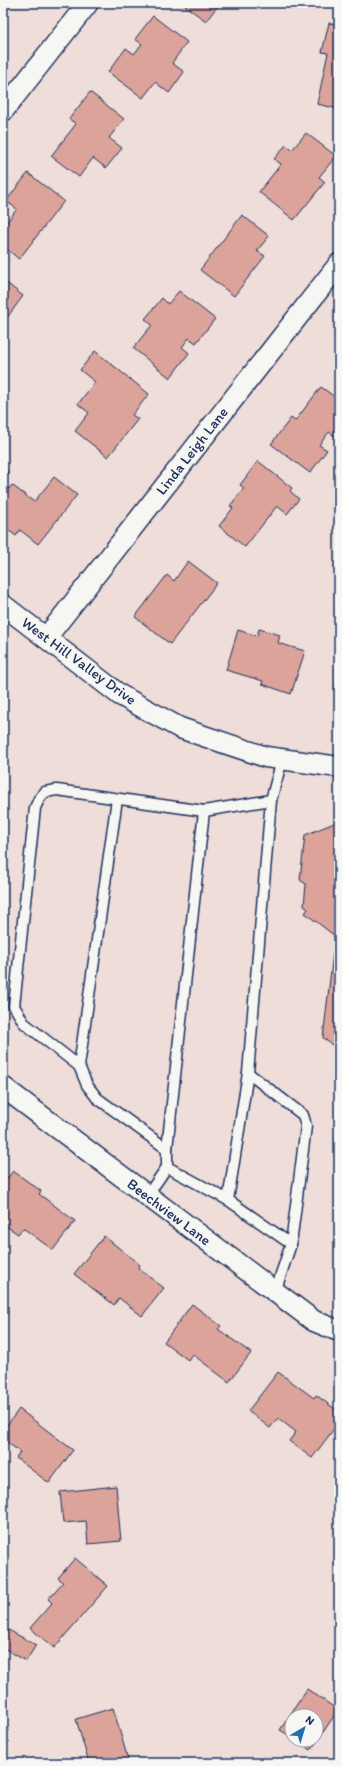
<svg xmlns="http://www.w3.org/2000/svg" width="342" height="1766" font-family="Itim,sans-serif">
<rect width="100%" height="100%" fill="#eeddd8"/>
<filter id="ink" filterUnits="userSpaceOnUse"><feTurbulence type="fractalNoise" baseFrequency=".025" numOctaves="2"/><feDisplacementMap in="SourceGraphic" scale="8" xChannelSelector="R" yChannelSelector="G"/><feConvolveMatrix kernelMatrix="1 2 1 2 8 2 1 2 1" color-interpolation-filters="sRGB"/></filter>
<g filter="url(#ink)">
<!-- building -->
<g fill="#dca39a" stroke="#1b2f5e">
<path d="M181,3H220L206,21Z"/>
<path d="M153,16L187,42L172,63L184,72L169,93L155,82L143,98L108,72L126,48L134,54L142,44L135,39Z"/>
<path d="M329,23L339,25V109L317,104L328,53L322,52Z"/>
<path d="M90,92L124,119L109,138L122,148L106,168L93,158L79,177L51,156L76,124L69,119Z"/>
<path d="M306,133L336,156L319,177L325,182L294,220L259,192L281,164L274,159L286,145L292,150Z"/>
<path d="M28,173L64,201L19,259L3,246V227L17,209L6,201Z"/>
<path d="M242,215L269,236L257,251L265,256L234,296L200,270Z"/>
<path d="M3,280L23,296L6,319L3,317Z"/>
<path d="M179,291L215,319L196,343L189,338L182,347L189,353L170,378L133,348L152,325L145,319L162,298L168,304Z"/>
<path d="M95,351L149,394L132,415L138,419L108,457L75,431L89,413L78,404L95,382L80,370Z"/>
<path d="M321,387L339,400V439L329,432L319,445L327,450L310,473L271,444L291,418L295,421Z"/>
<path d="M258,461L292,488L290,491L299,499L287,514L277,506L245,547L219,526L233,508L230,506L244,488L240,485Z"/>
<path d="M3,468L9,473L3,480Z"/>
<path d="M54,477L77,495L38,544L20,530L16,536L3,526V484L9,489L12,485L34,502Z"/>
<path d="M188,561L217,583L170,644L135,617L167,575L174,581Z"/>
<path d="M259,629L280,635L278,643L305,651L291,694L262,684L263,681L226,670L238,630L257,636Z"/>
<path d="M337,655H339V693H335Z"/>
<path d="M339,821V1050L323,1038L335,936L305,913L308,909L304,906L306,884L300,880L305,835Z"/>
<path d="M13,1171L41,1191L39,1194L75,1221L53,1250L23,1228L18,1234L3,1224V1184Z"/>
<path d="M104,1236L140,1265L138,1268L164,1288L142,1316L119,1298L114,1305L74,1274Z"/>
<path d="M192,1304L221,1326L218,1329L251,1353L229,1382L192,1354L188,1360L164,1342Z"/>
<path d="M278,1372L314,1398L316,1395L339,1412V1422L312,1458L289,1441L296,1432L278,1418L270,1428L248,1411Z"/>
<path d="M19,1409L73,1450L49,1483L16,1458L20,1452L3,1439V1431Z"/>
<path d="M116,1486L121,1541L88,1544L86,1521L63,1523L60,1492Z"/>
<path d="M75,1558L108,1586L54,1648L30,1628L52,1603L48,1599L63,1582L58,1578Z"/>
<path d="M3,1627L36,1645L26,1661L4,1648L3,1650Z"/>
<path d="M307,1689L338,1710L311,1750L296,1740H316V1716H292V1737L280,1730Z"/>
<path d="M113,1708L129,1763H89L76,1719Z"/>
</g>
<g fill="none" stroke-linecap="round" stroke-linejoin="round">
<!-- lane casing -->
<g stroke="#1b2f5e" stroke-width="13">
<g id="lane">
<path d="M79,1066L117,799"/>
<path d="M248,1073L303,1115L306,1126L291,1244"/>
<path d="M167,1149L97,1098L87,1085L79,1066L24,1023L14,1006L35,808L39,799L45,792L57,790L204,811L271,800"/>
<path d="M167,1167V1149L204,811"/>
<path d="M147,1196L167,1167L228,1200"/>
<path d="M275,1292L291,1244L228,1200L248,1073L271,800L282,760"/>
</g>
</g>
<!-- street casing -->
<g stroke="#1b2f5e" stroke-width="23">
<g id="street">
<path d="M3,111L88,3"/>
<path d="M3,605L120,695L180,728L266,757L339,767"/>
<path d="M46,638L339,264"/>
<path d="M3,1087L314,1321L339,1331"/>
</g>
</g>
<!-- lane -->
<use href="#lane" stroke="#f6f6f2" stroke-width="10"/>
<!-- street -->
<use href="#street" stroke="#f6f6f2" stroke-width="20"/>
</g>
</g>
<g text-anchor="middle" dominant-baseline="central" stroke-width="3.5" stroke-linejoin="round" paint-order="stroke">
<!-- street labels -->
<g font-size="15" fill="#1b2f5e" stroke="#f6f6f2">
<text transform="translate(192 451) rotate(-52)">Linda Leigh Lane</text>
<text transform="translate(79 661) rotate(36)">West Hill Valley Drive</text>
<text transform="translate(169 1212) rotate(37)">Beechview Lane</text>
</g>
</g>
<!-- margin -->
<rect width="342" height="1766" fill="none" stroke="#f6f6f2" stroke-width="16"/>
<rect x="8" y="8" width="326" height="1750" fill="none" stroke="#1b2f5e" stroke-width="1.5" filter="url(#ink)"/>
<!-- north arrow -->
<g transform="translate(304 1728) rotate(38)"><circle r="19" fill="#f6f6f2" stroke="#9ea6b7"/>
<path d="M0-3L7 15L0 10L-7 15Z" fill="#1f6fb2"/>
<text y="-6" font-size="11" font-weight="bold" text-anchor="middle" fill="#1b2f5e">N</text>
</g>
</svg>
